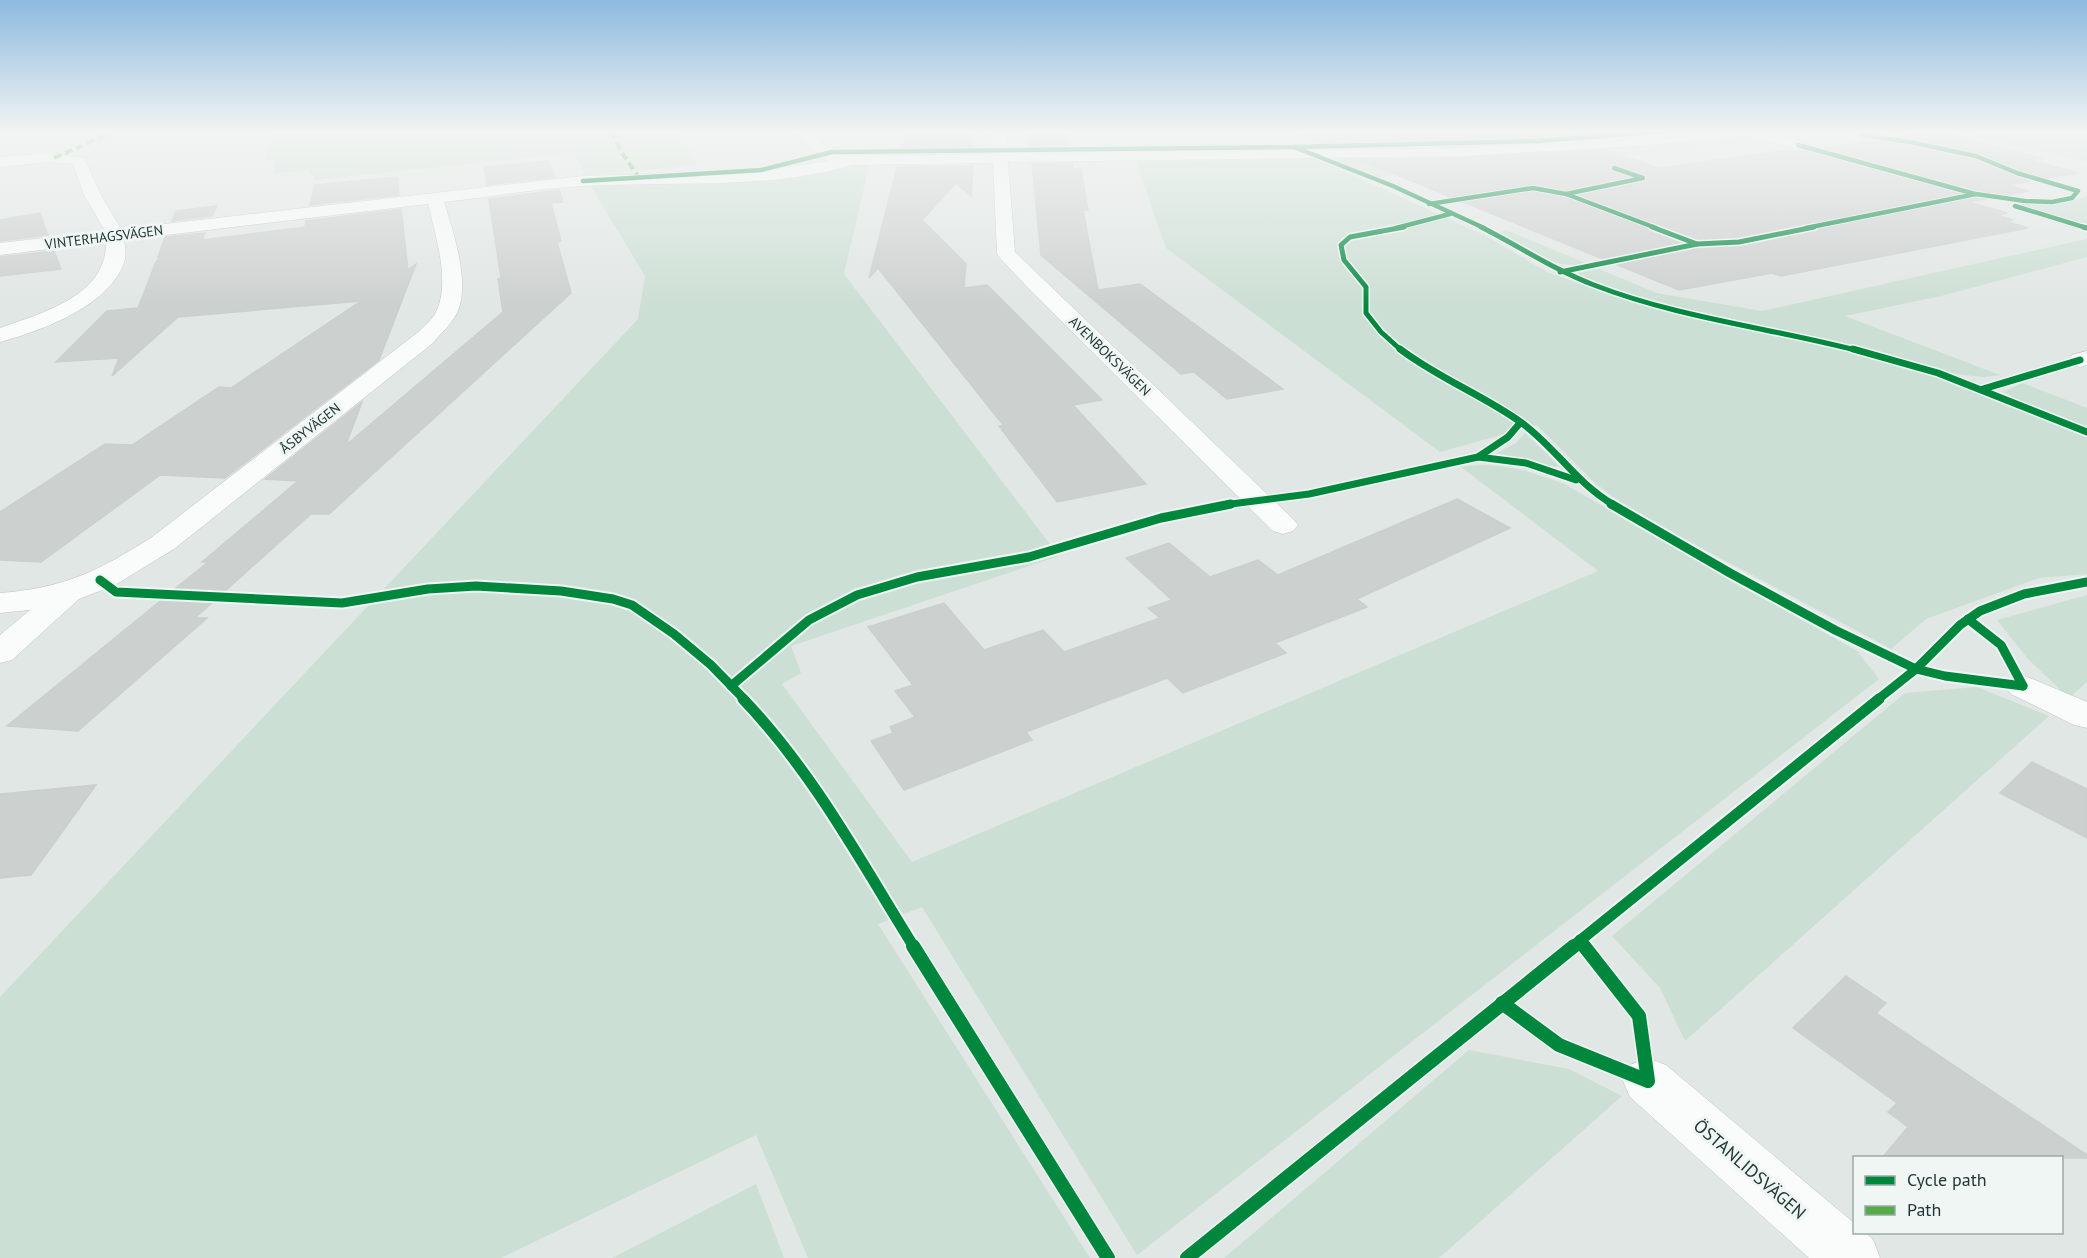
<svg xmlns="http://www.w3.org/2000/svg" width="2087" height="1258" font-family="'PT Sans',sans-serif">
<rect width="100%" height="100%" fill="#e1e7e5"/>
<!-- green -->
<g fill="#ccdfd4">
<path d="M263,131H683L676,132L698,165L585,175L574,153L315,180L309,171L273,173L276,160H265L271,133Z"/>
<path d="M1956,131H2087V162Z"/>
<path d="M1754,135L1762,138L1602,160L1568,150Z"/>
<path d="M1546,152L1556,157L1470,165L1380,177L1339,162L1334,157Z"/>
<path d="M1315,158L1484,235L1549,273L1611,294L1686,316L1869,356L1941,378L2087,438V574L2039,578L1926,619L1891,649L1632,511L1595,483L1537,425L1440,452L1166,248L1136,162Z"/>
<path d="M857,165L869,166L844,274L1059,556L791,646L801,673L782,684L912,862L1598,571L1461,467C1500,461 1528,471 1564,484L1857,651L1879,679L1137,1255L922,907L878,924L1090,1258H808L756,1135L501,1258H0V997L638,319L645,276L590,185C679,182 770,185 857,165Z"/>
<path d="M2087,196V227L2016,204L2063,203Z"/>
<path d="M1506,230L1588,264C1548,269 1532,252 1499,234Z"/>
<path d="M2087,239V257L1941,296L1845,316L2000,375L1984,377L1944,373L1897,357L1820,338L1653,302L1581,277L1578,273L1599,269L1657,293L1762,311Z"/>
<path d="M2022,383L2087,408V429L2019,401L2004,392Z"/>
<path d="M1525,433L1559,466L1555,467L1497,453L1516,443Z"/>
<path d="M2087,595V682L2069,698L2028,659L1997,620Z"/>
<path d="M1977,687L2049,716L1685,1041L1660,988L1612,936L1905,693Z"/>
<path d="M1469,1050L1569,1069L1622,1096L1439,1258H1224Z"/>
<path d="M756,1184L784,1258H612Z"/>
</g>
<!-- building -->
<g fill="#ccd0cf" stroke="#cad0ce" stroke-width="1.5">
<path d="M907,131H971L974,152H901Z"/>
<path d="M1064,131L1069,150H1031L1029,132Z"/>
<path d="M1292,131H1565L1566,138L1568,139L1462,146L1331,147Z"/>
<path d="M1938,132L2042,158L2031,160L2078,173L2007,185L2029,191L1969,202L2007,213L1997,215L2013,220L2005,221L2028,228L1781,276L1772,273L1679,290L1360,160L1462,158L1603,150L1659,168L1790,150L1797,152Z"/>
<path d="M549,161L555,177L487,185L484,167Z"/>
<path d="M1072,163L1073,169L1081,168L1088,210H1083L1098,290L1140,284L1283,389L1227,399L1194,372L1181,374L1041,255L1032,164Z"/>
<path d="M973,166L971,196L956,183L922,220L966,264L964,288L987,285L1102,400L1073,405L1146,484L1057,502L999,426H1004L878,268L869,278L897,167Z"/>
<path d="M397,177L399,195L310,205L315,185Z"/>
<path d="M559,190L563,202L551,203L561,241L557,242L571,293L329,514H311L195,618H207L78,731L7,726L208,562H202L298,481L265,479L362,402L346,445L503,312L498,279L501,278L489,199Z"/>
<path d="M217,206L212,216L172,221L176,211Z"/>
<path d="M401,209L408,270L416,264L379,360L225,478L160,475L41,562L0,560V512L105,444L132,445L219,387L231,388L361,301L178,317L112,376L119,358L56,362L107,311L138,308L156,262L161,256L158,257L165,237L205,233L202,240L305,227L306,221Z"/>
<path d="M40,213L48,235L0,241V220Z"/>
<path d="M54,251L61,269L0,276V257Z"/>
<path d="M1457,499L1510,528L1357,599L1367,607L1275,643L1286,653L1183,693L1167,678L1026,732L1032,740L904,790L871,741L893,733L890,727L915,717L895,691L913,685L868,627L944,603L984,650L1043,630L1064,652L1160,618L1148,608L1172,600L1126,558L1169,543L1210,577L1258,560L1278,575Z"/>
<path d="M2032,762L2087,789V838L2000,793Z"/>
<path d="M96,785L31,875L0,878V794Z"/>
<path d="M1846,976L1886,1003L1876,1013L2087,1155V1158H1882L1908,1127L1888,1112L1897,1103L1793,1028Z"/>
</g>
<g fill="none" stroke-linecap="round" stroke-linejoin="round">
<!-- minor casing -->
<g stroke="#bec4c2" stroke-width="1">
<g id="minor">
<path d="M791,131H807L836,154L851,155L993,154L992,131H1006L1008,153L1462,148L1714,131H1767L1803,142L1805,145L1798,149L1749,136L1637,146L1462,156L1008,162L1015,252L1293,519L1298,525L1293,531L1283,534L1273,531L1032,292L999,257L997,253L993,163L852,165C770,190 670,181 585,186C538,188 491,197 444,202C453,231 471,284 457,313C451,325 441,333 433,343L174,549L115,585L79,599L12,660L0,663V635L30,610L0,613V593C64,588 99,571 152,537L417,333C423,327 432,320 436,312C451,283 435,233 428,204L124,240C125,246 126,253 125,259C113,305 41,331 0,342V328C42,313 107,296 106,242L0,255V243L105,231L84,195L73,164L50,162L0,167V157L50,153L84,158L101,195L121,229L583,176L759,171L828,161Z"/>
<path d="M2087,351V365L2080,367L2072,365L2069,360L2072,355Z"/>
<path d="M2023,675L2087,702V728L2074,725L2011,694L2005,686L2011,678Z"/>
<path d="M1648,1058L1666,1065L1854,1223V1232C1874,1232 1874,1242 1880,1258H1809L1630,1097L1623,1081L1630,1065Z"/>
</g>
</g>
<!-- minor -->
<use href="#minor" fill="#fafbfb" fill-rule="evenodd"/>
<!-- quiet -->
<g stroke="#53ac45" stroke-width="4" stroke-dasharray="8 4" stroke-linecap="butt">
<path d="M612,131L620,150L638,176"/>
<path d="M54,158L115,131"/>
</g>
<!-- cycleway-far5 casing -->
<g stroke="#eff6f4" stroke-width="6">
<g id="cycleway-far5">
<path d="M1798,145L1975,194"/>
<path d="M583,181L761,170L832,152L1294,147"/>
<path d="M1566,194L1643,178L1614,168"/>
<path d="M1429,204L1533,188L1566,194L1656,228"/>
<path d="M2015,206L2087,228"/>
<path d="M1396,228L1450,214"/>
<path d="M1484,228L1393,186L1294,147L1537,141L1667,131"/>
<path d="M1806,228L1976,194L2025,201L2052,202L2072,198L2078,191L2017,173L1976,156L1910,142L1862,135"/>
</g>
</g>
<!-- cycleway-far4 casing -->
<g stroke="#eff6f4" stroke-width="8">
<g id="cycleway-far4">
<path d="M1481,227C1519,246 1554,270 1594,285C1679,318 1771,328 1859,351"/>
<path d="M1652,227L1697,244"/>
<path d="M2083,227L2087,228"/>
<path d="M1560,272L1697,244L1739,242L1814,227"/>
<path d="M1402,351L1381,332L1366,313V287L1344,260L1341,245L1350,237L1404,227"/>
</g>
</g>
<!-- cycleway-far3 casing -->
<g stroke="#eff6f4" stroke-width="10">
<g id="cycleway-far3">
<path d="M1400,349C1438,378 1483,395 1522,423C1556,448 1576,483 1614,505"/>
<path d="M1853,349L1938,373L2087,432"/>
<path d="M1983,389L2080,360"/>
<path d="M1478,457L1526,463L1576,480"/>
<path d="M1223,505L1309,494L1478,457L1508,437L1520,423"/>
</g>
</g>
<!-- cycleway-far2 casing -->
<g stroke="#eff6f4" stroke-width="13">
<g id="cycleway-far2">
<path d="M1611,504L1730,573L1835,630L1916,669L1945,676L2023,686"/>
<path d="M100,580L116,592L342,603L428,589L476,586L561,591L613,599L632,605L674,634L711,665L745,700"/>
<path d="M1968,619L2001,645L2023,686"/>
<path d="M731,686L809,620L857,595L917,577L1029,557L1161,518L1231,504"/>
<path d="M1877,700L1916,669L1960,625L1980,611L2024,594L2087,582"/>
</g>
</g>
<!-- cycleway-far1 casing -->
<g stroke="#eff6f4" stroke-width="15">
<g id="cycleway-far1">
<path d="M743,699C813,772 861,862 914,947"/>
<path d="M1580,940L1585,947"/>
<path d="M1572,947L1879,699"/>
</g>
</g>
<!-- cycleway casing -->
<g stroke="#eff6f4" stroke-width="17">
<g id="cycleway">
<path d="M913,946L1108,1258"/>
<path d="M1502,1003L1559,1045L1648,1081L1639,1016L1584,946"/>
<path d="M1187,1258L1574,946"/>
</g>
</g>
<!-- cycleway-far5 -->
<use href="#cycleway-far5" stroke="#00873e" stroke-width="4.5"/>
<!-- cycleway-far4 -->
<use href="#cycleway-far4" stroke="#00873e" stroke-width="5"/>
<!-- cycleway-far3 -->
<use href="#cycleway-far3" stroke="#00873e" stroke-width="7"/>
<!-- cycleway-far2 -->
<use href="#cycleway-far2" stroke="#00873e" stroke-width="9"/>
<!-- cycleway-far1 -->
<use href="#cycleway-far1" stroke="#00873e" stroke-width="11"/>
<!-- cycleway -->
<use href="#cycleway" stroke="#00873e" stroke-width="14"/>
</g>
<!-- sky -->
<linearGradient id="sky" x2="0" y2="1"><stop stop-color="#8dbadf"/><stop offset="0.43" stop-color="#f2f4f3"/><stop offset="1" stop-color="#f2f4f3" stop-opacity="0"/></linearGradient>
<rect width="2087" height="307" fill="url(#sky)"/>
<g text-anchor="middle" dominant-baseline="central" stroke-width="6" stroke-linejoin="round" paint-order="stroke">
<!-- far-street labels -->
<g font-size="14" fill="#223735" stroke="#eff6f4">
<text transform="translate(104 237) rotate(-7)">VINTERHAGSVÄGEN</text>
<text transform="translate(1110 356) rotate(44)">AVENBOKSVÄGEN</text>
<text transform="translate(310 428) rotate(-38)">ÅSBYVÄGEN</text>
</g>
<!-- near-street labels -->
<g font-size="18" fill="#223735" stroke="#eff6f4">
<text transform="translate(1750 1169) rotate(41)">ÖSTANLIDSVÄGEN</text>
</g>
</g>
<!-- legend -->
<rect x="1853" y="1156" width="210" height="78" fill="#eff6f4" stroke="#9daaa8" stroke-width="1.5"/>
<rect x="1865" y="1176" width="30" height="9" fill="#00873e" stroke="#9daaa8" stroke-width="1.5"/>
<text x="1907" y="1186" font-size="18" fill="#223735">Cycle path</text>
<rect x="1865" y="1206" width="30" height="9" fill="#53ac45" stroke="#9daaa8" stroke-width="1.5"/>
<text x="1907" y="1216" font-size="18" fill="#223735">Path</text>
</svg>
